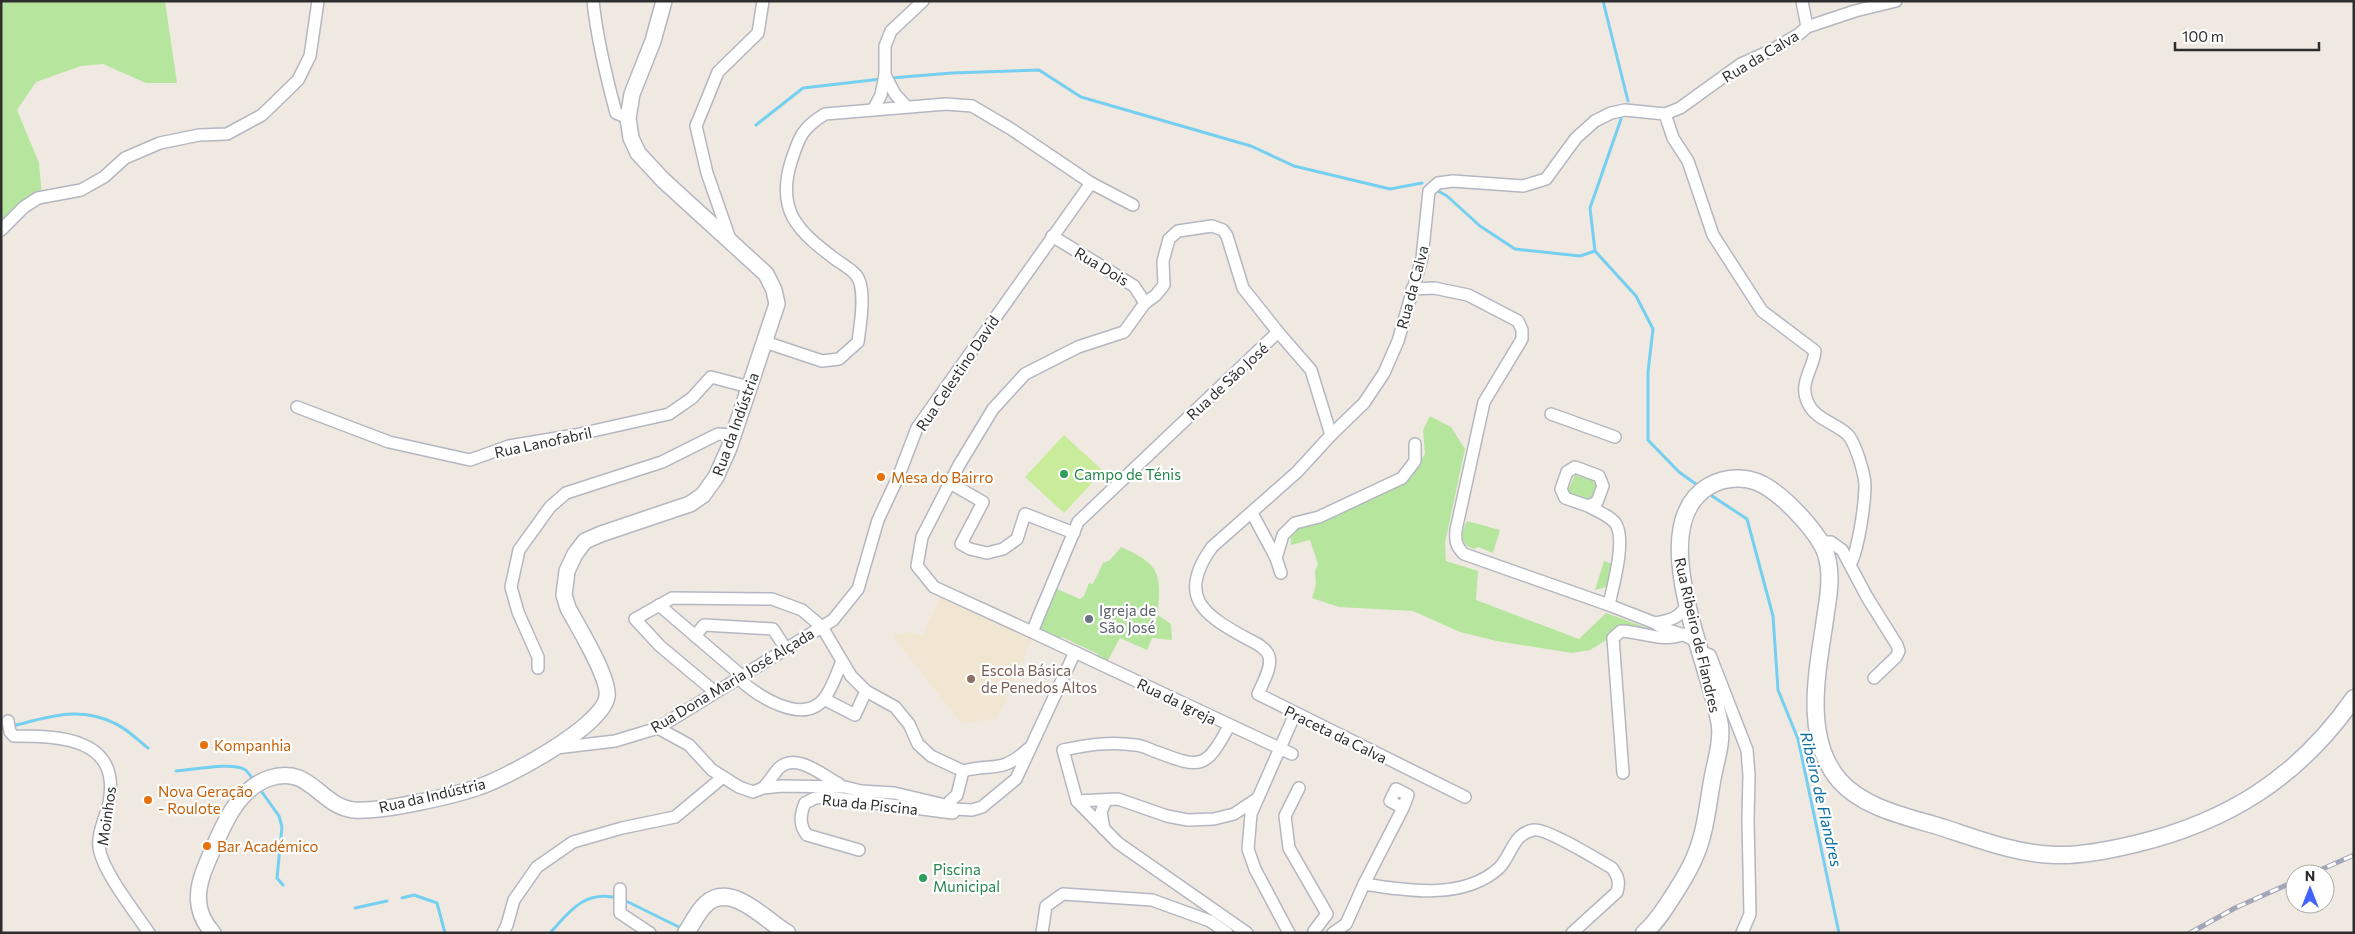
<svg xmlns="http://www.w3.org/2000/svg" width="2355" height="934" font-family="Commissioner,sans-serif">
<rect width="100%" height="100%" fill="#efe9e1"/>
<!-- education -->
<path fill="#f0e6d1" d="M941,596L1032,640L997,718L962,724L892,635L910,632L922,635Z"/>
<!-- green -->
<g fill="#b6e59e">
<path d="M1,1H165L177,83H146L103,64L81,66L36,82L17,110L39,163L42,197L1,225Z"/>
<path d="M1430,416L1451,427L1465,449L1445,543L1446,561L1478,571L1476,600L1579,639L1606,613L1661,633L1612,632L1605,641L1590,650L1572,653L1497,641L1460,632L1413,611L1339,607L1312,598L1316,585L1315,571L1318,564L1310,540L1291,545V536L1297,528L1406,481L1425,454L1423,430Z"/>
<path d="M1575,475L1594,481L1596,486L1591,500L1570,493L1568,490Z"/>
<path d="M1467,521L1500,530L1493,553L1478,547L1475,549C1459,545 1461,533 1467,521Z"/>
<path d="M1121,547C1161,565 1161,573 1158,615L1171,624L1172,640L1152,638L1147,650L1120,638L1107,662L1097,657L1098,654L1062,637L1059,639L1039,632L1057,589L1080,599L1084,596L1089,583L1093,584L1103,563L1110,560Z"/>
<path d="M1604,561L1615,565L1606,587L1595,590Z"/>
</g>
<!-- pitch -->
<path fill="#c9ec9a" d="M1064,435L1103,471L1064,513L1025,477Z"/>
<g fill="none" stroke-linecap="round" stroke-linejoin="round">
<!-- stream -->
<g stroke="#75cff0" stroke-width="3">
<path d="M1603,1L1628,101"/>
<path d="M891,78L952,73L1039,70L1081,97L1251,146L1294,166L1390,189L1422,183"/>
<path d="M1621,119L1590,208L1595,251L1636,296L1653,329L1648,372V440L1679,472L1700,487"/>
<path d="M756,125L803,88L881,79"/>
<path d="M1438,191L1447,196L1480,226L1515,249L1580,256L1595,251"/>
<path d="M1709,494L1747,519L1773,616L1778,690L1798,739L1839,933"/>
<path d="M1,729C41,720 74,704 114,723C126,728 138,740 148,748"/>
<path d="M176,771C193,770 231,762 244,769C248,771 252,778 254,781"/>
<path d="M259,788L279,816L282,827L277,878L283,885"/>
<path d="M402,898L414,895L437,903L445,933"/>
<path d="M624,900L683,929"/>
<path d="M355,908L387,901"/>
<path d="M550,933C570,911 584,890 618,898"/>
</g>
<!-- minor casing -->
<g stroke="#b4b7c1" stroke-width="14">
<g id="minor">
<path d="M593,1C597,39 606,76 616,113L628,118"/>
<path d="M1807,27L1855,11L1896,1"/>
<path d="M885,75L895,94L906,106"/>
<path d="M874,108L881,95L885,75V46L891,31L923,1"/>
<path d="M1665,114L1673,138L1688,161L1713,235L1762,311L1815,351C1814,368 1798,383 1808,403C1815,419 1835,423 1847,434C1855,441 1864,472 1865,484C1865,503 1859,546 1851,563"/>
<path d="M1091,183L1133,205"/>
<path d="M1212,226L1223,230L1227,236L1243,288L1278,332L1078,522L1032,632L934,587L917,566L922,537L959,465L993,409L1025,374L1078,347L1124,332L1145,303L1156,295L1164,285L1163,261L1169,239L1178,231Z"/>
<path d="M1,230L24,207L38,198L81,190L104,177L125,158L160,143L199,135L227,134L262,115L298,80L310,56L318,1"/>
<path d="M1052,236L1134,286L1145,303"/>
<path d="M730,239L707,173L696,126L718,72L758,33L763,1"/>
<path d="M1412,289L1434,288L1468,295L1518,321L1522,330V339L1484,402L1456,530C1455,541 1456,546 1464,554L1609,605L1655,623C1667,633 1684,631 1697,643"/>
<path d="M1278,332L1311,370L1331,435"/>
<path d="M297,407L389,442L470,460L509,446L575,435L669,414L692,398L711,377L749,387"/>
<path d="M1551,414L1615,437"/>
<path d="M950,483L983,502L961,544L970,549L987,553L1003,549L1017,539L1025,514L1074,533"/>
<path d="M1588,506L1565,498L1561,489L1567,472L1575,467L1599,476L1603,486L1597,502L1588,506C1597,511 1613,517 1617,526C1625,545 1613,585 1609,605"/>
<path d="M1252,513L1276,558L1283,535L1295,523L1319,517L1402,478L1415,461V444"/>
<path d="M1819,542H1831L1842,550L1867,597L1897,645L1899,651L1896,657L1874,678"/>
<path d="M1276,558L1281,573"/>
<path d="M659,605L742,676"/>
<path d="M1655,623C1672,620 1679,618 1688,604"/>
<path d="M1032,632L1292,754"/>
<path d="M695,636L704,625L773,629L786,649"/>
<path d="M1700,651L1710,655L1747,750L1749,775L1748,820L1750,914L1742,933"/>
<path d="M538,668V657L518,612L511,587L519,550L550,507L566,493L662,462L718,434L733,435"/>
<path d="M738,678C756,695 802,726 824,699C832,689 837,673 842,661"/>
<path d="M715,692L660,646L635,619L672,598L772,599L802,610L822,627L851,676L866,691L895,707L909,724L918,744L931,756L963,771"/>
<path d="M824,699L855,715L866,691"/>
<path d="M8,721L10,732L14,736C61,736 121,738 109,803C106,816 97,834 99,847C102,871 135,912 149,933"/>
<path d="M1229,726C1206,769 1201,769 1157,752C1150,750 1143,745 1135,745C1110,741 1088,745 1063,750L1077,801L1118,799L1167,816L1188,820L1214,819L1234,814L1258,798"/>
<path d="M658,728L689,745L712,770L739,787L753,792L763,788L782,786L845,787L861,791L894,793L949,806L955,809L972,810L982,807L1016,779L1075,652"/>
<path d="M556,748L615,741L658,728L833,620L858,589L878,520L899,475L917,428L1091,183L1011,129L972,106L946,104L825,114C802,128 799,137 791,162C776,211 798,231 835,259C842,264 851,269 856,275C867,288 860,326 858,342L839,359L822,361L765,342"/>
<path d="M963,771C993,763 1001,774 1028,749"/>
<path d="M1623,773L1613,638L1621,631C1643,632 1664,643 1684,634"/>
<path d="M763,788C769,782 773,775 778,769C795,751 822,775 839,784"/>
<path d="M1299,788L1285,816L1289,848L1327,914L1314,931"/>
<path d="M1465,797L1258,694C1262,684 1274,665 1268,654C1264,646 1253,642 1246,638C1202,614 1177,596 1212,547L1297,472L1331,435L1364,403L1384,373L1398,341L1422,258L1429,191L1438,183L1453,181L1523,186L1546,179L1576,138L1595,121L1611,113L1625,110L1665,114L1680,108L1741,64L1770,51L1799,34L1807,27L1802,1"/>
<path d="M1077,801L1118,843L1247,933"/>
<path d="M949,806L950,801L957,795L963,771"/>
<path d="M1104,829L1101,812L1106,800"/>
<path d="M859,850L807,835C799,825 800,815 805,803L815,798L828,797L953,813"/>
<path d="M1364,884L1403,808L1408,795L1396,789L1390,801L1403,808"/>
<path d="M620,889V913L650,933"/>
<path d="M503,933L507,925L514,900L537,867L573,842L622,828L675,817L723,777"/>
<path d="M1042,933L1046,906L1063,894L1152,900L1210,921L1227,933"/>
<path d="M1289,933L1255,869L1248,849L1251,814L1295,714"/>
<path d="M1333,933L1346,924L1364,884C1407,891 1464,900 1499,868C1512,855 1513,833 1534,830C1546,828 1598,860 1612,868C1618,876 1620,882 1617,892L1572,933"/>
</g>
</g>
<!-- tertiary casing -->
<g stroke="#b4b7c1" stroke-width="18">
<path id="tertiary" d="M213,933C193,911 196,888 207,863C220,833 235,789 270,778C311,765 319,806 354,810C382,812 448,797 476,788C505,779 602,727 607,697C610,678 578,627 568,608L564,595L567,571L575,554L585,541L601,534L690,504L703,495L716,477L729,448L777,304L774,290L766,274L663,180L638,153L631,138L628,118L632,94L653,41L664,1"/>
</g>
<!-- secondary casing -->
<g stroke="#b4b7c1" stroke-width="19">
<g id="secondary">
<path d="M686,933C692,924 698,911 706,904C731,881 765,920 787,933"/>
<path d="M1644,933C1656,923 1663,911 1671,899C1680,885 1690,870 1696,854C1706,830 1708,802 1713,776C1716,760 1722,743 1720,726C1712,667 1641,526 1709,486C1728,475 1752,476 1770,489C1788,501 1819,533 1826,554C1832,573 1829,593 1826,612C1819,665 1801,735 1839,780C1864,809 1909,817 1944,828C1981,840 2017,854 2056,855C2082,856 2110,850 2135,844C2228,822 2299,777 2354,698"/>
</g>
</g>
<!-- minor -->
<use href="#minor" stroke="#fff" stroke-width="11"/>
<!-- tertiary -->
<use href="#tertiary" stroke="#fff" stroke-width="15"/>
<!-- secondary -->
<use href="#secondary" stroke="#fff" stroke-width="16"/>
<!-- rail casing -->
<g stroke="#a3a6b8" stroke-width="5">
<g id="rail">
<path d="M2311,874L2354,855"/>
<path d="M2190,933L2235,908L2295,881"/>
</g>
</g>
<!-- rail -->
<use href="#rail" stroke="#fff" stroke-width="3" stroke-dasharray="9" stroke-linecap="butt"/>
</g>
<!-- markers -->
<g fill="#2e9e5b" stroke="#fff" stroke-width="2">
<circle cx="1064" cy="474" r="5"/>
<circle cx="923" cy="878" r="5"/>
</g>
<g fill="#e8710a" stroke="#fff" stroke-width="2">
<circle cx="881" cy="477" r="5"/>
<circle cx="204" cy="745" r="5"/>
<circle cx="148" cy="800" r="5"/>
<circle cx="207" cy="846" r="5"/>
</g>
<circle fill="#6b7280" stroke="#fff" stroke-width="2" cx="1089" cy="619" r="5"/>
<circle fill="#8d6e63" stroke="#fff" stroke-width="2" cx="971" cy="679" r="5"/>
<g text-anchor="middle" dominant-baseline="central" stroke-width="4.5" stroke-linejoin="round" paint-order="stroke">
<!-- street labels -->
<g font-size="15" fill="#2e2e2e" stroke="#fff">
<text transform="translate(1760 56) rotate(-31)">Rua da Calva</text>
<text transform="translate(1102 266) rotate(31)">Rua Dois</text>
<text transform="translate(1412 287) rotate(-75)">Rua da Calva</text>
<text transform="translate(957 373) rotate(-56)">Rua Celestino David</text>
<text transform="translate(1227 381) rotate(-43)">Rua de São José</text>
<text transform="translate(735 424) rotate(-70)">Rua da Indústria</text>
<text transform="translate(543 442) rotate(-12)">Rua Lanofabril</text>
<text transform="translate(1698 635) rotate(77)">Rua Ribeiro de Flandres</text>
<text transform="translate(732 680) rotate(-31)">Rua Dona Maria José Alçada</text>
<text transform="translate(1177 701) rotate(26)">Rua da Igreja</text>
<text transform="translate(1336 734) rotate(26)">Praceta da Calva</text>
<text transform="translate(432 795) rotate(-13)">Rua da Indústria</text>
<text transform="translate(870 804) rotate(6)">Rua da Piscina</text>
<text transform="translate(106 816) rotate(-82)">Moinhos</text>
</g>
<!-- leisure labels -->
<g font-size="15" fill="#27864d" stroke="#fff" text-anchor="start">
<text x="1074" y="474">Campo de Ténis</text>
<text x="933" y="869">Piscina<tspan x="933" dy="17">Municipal</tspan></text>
</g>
<!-- food labels -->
<g font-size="15" fill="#c56008" stroke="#fff" text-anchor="start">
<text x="891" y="477">Mesa do Bairro</text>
<text x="214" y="745">Kompanhia</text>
<text x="158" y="791">Nova Geração<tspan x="158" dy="17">- Roulote</tspan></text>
<text x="217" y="846">Bar Académico</text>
</g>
<!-- worship labels -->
<g font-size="15" fill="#5b616d" stroke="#fff" text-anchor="start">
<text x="1099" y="610">Igreja de<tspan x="1099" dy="17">São José</tspan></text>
</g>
<!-- education labels -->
<g font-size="15" fill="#785e54" stroke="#fff" text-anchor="start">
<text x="981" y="670">Escola Básica<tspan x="981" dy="17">de Penedos Altos</tspan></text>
</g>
<!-- water labels -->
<g font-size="16" font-style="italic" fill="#0d6fa3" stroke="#fff">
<text transform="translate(1822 799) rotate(77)">Ribeiro de Flandres</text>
</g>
</g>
<!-- border -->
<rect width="2355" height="934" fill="none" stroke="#2e2e2e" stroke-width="5"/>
<!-- north arrow -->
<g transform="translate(2310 889)"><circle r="24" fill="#ffffff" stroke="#ababab"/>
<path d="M0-4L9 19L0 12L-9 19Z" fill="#4264fb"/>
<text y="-8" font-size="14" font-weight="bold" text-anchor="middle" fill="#2e2e2e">N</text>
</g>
<!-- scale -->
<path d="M2175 42v8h144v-8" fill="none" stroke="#2e2e2e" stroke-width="2.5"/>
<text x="2182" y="42" font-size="15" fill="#2e2e2e" stroke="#ffffff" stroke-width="4" paint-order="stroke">100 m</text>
</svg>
